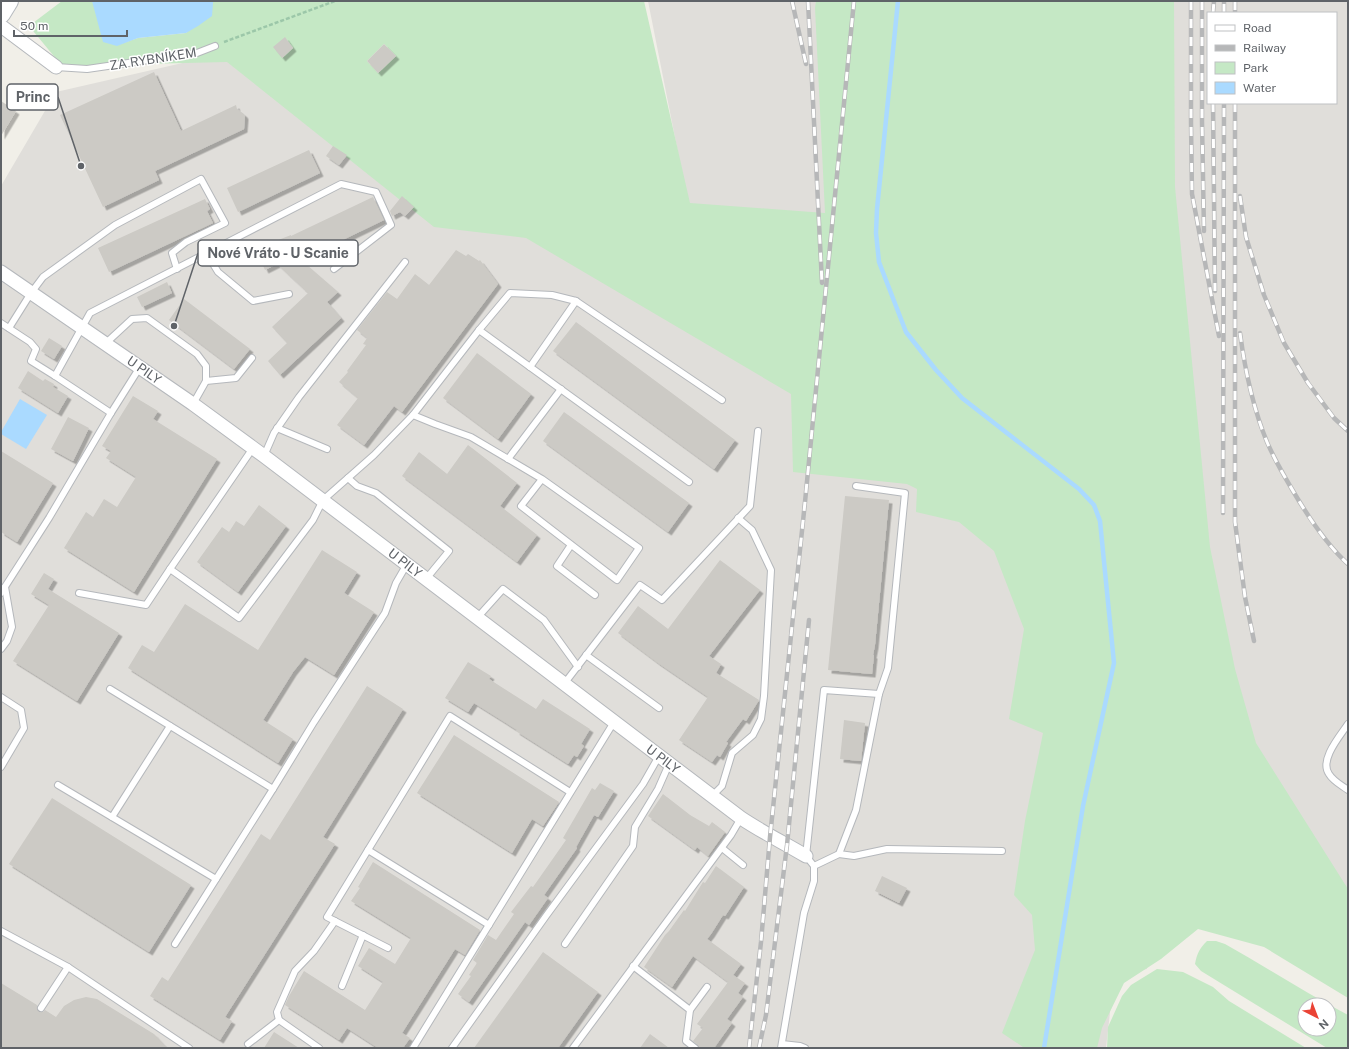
<svg xmlns="http://www.w3.org/2000/svg" width="1349" height="1049" font-family="'Public Sans',sans-serif">
<defs>
<filter id="shadow"><feDropShadow dx="3.5" dy="3.5" stdDeviation="0" flood-color="#0004"/></filter>
</defs>
<rect width="100%" height="100%" fill="#f1efe8"/>
<!-- industrial -->
<path fill="#e0deda" fill-rule="evenodd" d="M648,1H1348V930L1159,646L1147,969L1130,972L1113,986L1106,1048H1V186L56,92L239,50L684,183ZM1208,13H1336V103H1208Z"/>
<!-- green -->
<g fill="#c5e8c5" fill-rule="evenodd">
<path d="M62,1H92L117,45L138,38L186,33L213,3V1H644L690,203L825,213L815,8L816,1H1174L1175,187L1210,547L1235,669L1256,743L1348,889V998L1264,947L1198,929L1161,959L1124,983L1102,1028L1097,1048H1023V1047L1002,1033L1035,950L1032,915L1014,895L1025,821L1043,733L1009,719L1024,629L994,551L959,522L916,512L917,489L907,484L793,472L791,394L526,238L434,227L227,62L62,66L29,26ZM285,38L293,48L282,58ZM384,44L396,56L378,73L367,61Z"/>
<path d="M1207,941H1216L1225,944C1266,967 1306,993 1348,1015V1048H1327L1201,971L1195,964C1197,953 1200,948 1207,941ZM1305,1005H1329V1029H1305Z"/>
<path d="M1157,969L1183,972L1213,987L1229,1001L1306,1048H1107L1108,1027L1122,996L1131,985Z"/>
</g>
<!-- water -->
<g fill="#aadaff">
<path d="M92,1H213V3L212,16L198,26L186,33L138,38L117,46L103,42Z"/>
<path d="M20,399L47,415L26,449L1,434V432Z"/>
</g>
<g fill="none" stroke-linecap="round" stroke-linejoin="round">
<!-- stream -->
<path stroke="#aadaff" stroke-width="4.5" d="M898,1L877,209L876,233L879,262L906,332L936,370L962,398L1079,489L1094,505L1100,521L1114,663L1083,806L1044,1048"/>
</g>
<!-- building -->
<g fill="#cccac5" filter="url(#shadow)">
<path d="M285,37L293,48L282,58L273,47Z"/>
<path d="M384,44L396,56L378,73L367,61Z"/>
<path d="M154,72L181,131L236,105L237,109L244,114L245,116L244,129L155,171L159,180L103,207L60,115Z"/>
<path d="M1,101L16,111L1,136Z"/>
<path d="M333,146L347,155L339,165L326,156Z"/>
<path d="M309,150L320,173L238,212L227,188Z"/>
<path d="M402,196L414,207L405,216L400,212L392,216L390,211Z"/>
<path d="M373,197L384,220L301,260L338,292L327,302L341,318L280,375L268,361L287,343L272,327L308,293L277,264L265,270L257,253L264,249L263,246L291,235V236Z"/>
<path d="M205,199L210,209L207,211L213,223L109,272L98,248Z"/>
<path d="M456,250L466,256L468,254L479,261L480,260L498,284L402,412L394,406L364,445L337,425L358,398L339,382L348,372L347,371L366,345L363,344L367,338L357,330L387,292L397,299L415,274L429,285Z"/>
<path d="M167,282L172,293L142,307L137,297Z"/>
<path d="M184,299L250,349L234,369L169,320Z"/>
<path d="M576,322L735,440L714,469L553,351Z"/>
<path d="M49,338L62,346L54,359L41,351Z"/>
<path d="M477,353L531,394L498,439L443,398Z"/>
<path d="M28,371L43,381L45,379L54,384L53,387L68,396L58,413L18,388Z"/>
<path d="M133,396L158,411L153,419L217,459L134,592L64,548L86,512L93,517L104,499L117,507L136,477L106,458L111,451L102,446Z"/>
<path d="M564,412L689,503L668,532L543,441Z"/>
<path d="M68,417L89,428L73,461L51,449Z"/>
<path d="M468,445L517,483L500,506L537,535L517,562L402,476L419,452L447,474Z"/>
<path d="M1,451L53,483L17,542L1,532Z"/>
<path d="M845,496L889,500L875,645L873,655H874L872,674L828,670Z"/>
<path d="M259,505L286,526L238,592L197,562L222,527L229,532L236,521L244,526Z"/>
<path d="M322,550L357,572L344,593L374,612L334,675L305,657L293,672L263,720L293,739L278,763L128,668L142,645L154,652L185,604L258,650Z"/>
<path d="M720,560L760,590L709,656L721,664L716,673L759,700L746,721L743,719L726,742L728,743L720,757L717,755L712,762L679,740L708,697L658,663L618,633L638,606L668,629Z"/>
<path d="M44,573L54,579L48,589L119,633L77,701L13,661L49,605L31,594Z"/>
<path d="M468,662L491,676L489,679L536,709L543,699L590,729L581,744L584,746L577,757L574,755L568,764L527,738L516,731L517,730L474,703L468,712L445,698Z"/>
<path d="M367,686L403,709L323,837L335,844L225,1017L232,1021L220,1040L150,996L162,977L168,981L261,834L270,840Z"/>
<path d="M844,720L865,723L861,761L840,759Z"/>
<path d="M454,735L559,802L543,826L532,819L512,853L417,793Z"/>
<path d="M600,783L614,791L598,817L594,815L576,847L577,848L544,895L548,898L529,925L525,922L469,1002L458,994L471,976L469,975L477,963L473,960L488,935L496,940L514,914L511,912L531,886L533,887L566,840L563,838L592,788L595,790Z"/>
<path d="M663,794L690,815L709,826L712,822L725,832L708,856L697,847L695,850L648,816Z"/>
<path d="M52,798L191,885L149,952L9,864Z"/>
<path d="M373,862L480,930L465,955L455,949L402,1033L410,1038L403,1048H378L347,1028L339,1040L285,1005L289,996L304,971L365,1010L383,982L358,966L369,948L395,964L411,938L351,901L360,888L358,887Z"/>
<path d="M716,866L744,887L725,916L723,915L711,934L707,939L741,964L733,975L745,983L738,993L743,997L727,1019L732,1023L714,1048H699L698,1045L693,1041L703,1028L697,1024L731,978L728,982L693,956L672,987L644,967L665,935L669,931L684,910L685,911L703,882L705,883Z"/>
<path d="M882,876L907,888L899,903L875,891Z"/>
<path d="M543,952L598,992L558,1048H474Z"/>
<path d="M1,983L37,1005V1010L39,1012H43L45,1010L56,1017L64,1006L74,1000L86,997L97,999L154,1034L167,1048H1Z"/>
<path d="M274,1032L299,1048H264Z"/>
<path d="M650,1034L669,1048H640Z"/>
</g>
<g fill="none" stroke-linecap="round" stroke-linejoin="round">
<!-- service casing -->
<g stroke="#b5b8bc" stroke-width="8">
<g id="service">
<path d="M56,67L87,69L197,53L215,46"/>
<path d="M207,254L218,272L253,301L289,294"/>
<path d="M1,323L30,342L36,349L31,361L55,376"/>
<path d="M9,328L31,293L43,277L115,225L201,179L225,223L186,242L172,253L177,269"/>
<path d="M479,330L510,293L552,295L576,301"/>
<path d="M106,343L132,319L147,318L197,354L206,366V381L193,404"/>
<path d="M530,367L576,301L722,400"/>
<path d="M206,381L236,378L252,358"/>
<path d="M111,413L140,367"/>
<path d="M413,415L479,330L689,482"/>
<path d="M277,428L327,449"/>
<path d="M253,448L170,569L239,618L313,520L323,500L374,455L413,415L435,424L471,437L542,479L639,548L617,580L521,506L542,479"/>
<path d="M264,456L274,433L299,397L405,262"/>
<path d="M508,459L561,389"/>
<path d="M348,478L357,486L376,493L449,551L426,579"/>
<path d="M571,545L557,566L595,595"/>
<path d="M1,593L49,518L111,413L55,376L90,313L341,184L376,192L391,225L334,269"/>
<path d="M79,593L146,605L170,569"/>
<path d="M477,618L503,589L544,620L578,667"/>
<path d="M1,649L7,641L12,627L5,587"/>
<path d="M586,655L659,708"/>
<path d="M564,684L640,585L662,600L750,506L758,431"/>
<path d="M110,689L273,789"/>
<path d="M1,697L21,710L24,728L1,767"/>
<path d="M1348,724C1340,736 1319,760 1329,774C1333,781 1341,785 1348,790"/>
<path d="M58,785L216,879"/>
<path d="M712,796L722,786L732,753L753,735L761,719L764,696L771,570L752,530L738,518"/>
<path d="M112,817L170,726"/>
<path d="M722,848L743,865"/>
<path d="M368,850L489,925"/>
<path d="M839,854L854,856L887,849L1002,851"/>
<path d="M814,866L839,854L856,810L879,694L888,668L905,493L856,486"/>
<path d="M1,931L68,967L41,1008"/>
<path d="M175,944L273,789L314,722L385,613L396,583L407,564"/>
<path d="M565,944L633,846L635,827L658,789L669,764"/>
<path d="M388,948L327,917L450,716L570,792"/>
<path d="M633,966L690,1010L686,1041L695,1048"/>
<path d="M68,967L189,1048"/>
<path d="M342,986L363,935"/>
<path d="M690,1010L707,987"/>
<path d="M279,1020L277,1012L295,971L314,951L335,921"/>
<path d="M248,1044L279,1020L319,1048"/>
<path d="M782,1044L800,1046L805,1048"/>
<path d="M413,1048L614,722"/>
<path d="M452,1048L546,916L643,784L659,756"/>
<path d="M573,1048L731,835L741,818"/>
<path d="M781,1048L804,913L814,881V866L806,856L824,690L879,694"/>
</g>
</g>
<!-- minor casing -->
<g stroke="#b5b8bc" stroke-width="15">
<g id="minor">
<path d="M1,26L56,67"/>
<path d="M1,272L193,404L264,456L741,818C762,832 784,843 806,856"/>
</g>
</g>
<!-- secondary casing -->
<g stroke="#b6babf" stroke-width="20">
<path id="secondary" d="M1,14L9,1"/>
</g>
<!-- path -->
<path stroke="#9cc7a9" stroke-width="2.5" stroke-dasharray="4 2" stroke-linecap="butt" d="M224,42L335,1"/>
<!-- service -->
<use href="#service" stroke="#fff" stroke-width="6"/>
<!-- minor -->
<use href="#minor" stroke="#fff" stroke-width="13"/>
<!-- secondary -->
<use href="#secondary" stroke="#fff" stroke-width="18"/>
<!-- rail casing -->
<g stroke="#b6b7b8" stroke-width="4.5">
<g id="rail">
<path d="M792,1L806,64"/>
<path d="M808,1L822,283"/>
<path d="M1191,1V123L1192,194L1219,336"/>
<path d="M1202,1V122L1204,231"/>
<path d="M1235,1V13"/>
<path d="M1213,13L1214,1"/>
<path d="M1224,13V1"/>
<path d="M1213,103L1215,291"/>
<path d="M1235,103V522L1245,597L1254,641"/>
<path d="M1240,196L1246,237L1264,295L1284,343L1308,383L1334,418L1348,431"/>
<path d="M1240,333C1245,370 1253,408 1267,442C1275,461 1286,479 1296,496C1311,521 1327,545 1348,564"/>
<path d="M1223,513L1224,103"/>
<path d="M749,1048L761,942L770,837L805,502L854,1"/>
<path d="M759,1048L766,1015L787,845L809,620"/>
</g>
</g>
<!-- rail -->
<use href="#rail" stroke="#fff" stroke-width="3" stroke-dasharray="9" stroke-linecap="butt"/>
</g>
<g text-anchor="middle" dominant-baseline="central" stroke-width="3" stroke-linejoin="round" paint-order="stroke">
<!-- street labels -->
<g font-size="13" fill="#5f6368" stroke="#fff">
<text transform="translate(153 59) rotate(-9)">ZA RYBNÍKEM</text>
<text transform="translate(144 370) rotate(35)">U PILY</text>
<text transform="translate(405 563) rotate(38)">U PILY</text>
<text transform="translate(663 759) rotate(37)">U PILY</text>
</g>
</g>
<!-- callouts -->
<path fill="none" stroke="#5f6368" stroke-width="1.5" d="M81 166L58 97M174 326L198 253"/>
<g fill="#5f6368" stroke="#fff" stroke-width="1.5">
<circle cx="81" cy="166" r="4"/>
<circle cx="174" cy="326" r="4"/>
</g>
<g fill="#fff" stroke="#5f6368" stroke-width="1.5">
<rect x="7" y="84" width="51" height="26" rx="4"/>
<rect x="198" y="240" width="160" height="26" rx="4"/>
</g>
<g font-size="14" text-anchor="middle" font-weight="bold" fill="#5f6368">
<text x="33" y="102">Princ</text>
<text x="278" y="258">Nové Vráto - U Scanie</text>
</g>
<!-- border -->
<rect width="1349" height="1049" fill="none" stroke="#5f6368" stroke-width="4"/>
<!-- legend -->
<rect x="1207" y="12" width="130" height="92" fill="#ffffff" stroke="#bfc1c3"/>
<rect x="1215" y="25" width="20" height="6" fill="#ffffff" stroke="#bfc1c3"/>
<text x="1243" y="32" font-size="12" fill="#5f6368">Road</text>
<rect x="1215" y="45" width="20" height="6" fill="#b6b7b8" stroke="#bfc1c3"/>
<text x="1243" y="52" font-size="12" fill="#5f6368">Railway</text>
<rect x="1215" y="62" width="20" height="12" fill="#c5e8c5" stroke="#bfc1c3"/>
<text x="1243" y="72" font-size="12" fill="#5f6368">Park</text>
<rect x="1215" y="82" width="20" height="12" fill="#aadaff" stroke="#bfc1c3"/>
<text x="1243" y="92" font-size="12" fill="#5f6368">Water</text>
<!-- north arrow -->
<g transform="translate(1317 1017) rotate(138)"><circle r="19" fill="#ffffff" stroke="#bfc1c3"/>
<path d="M0-3L7 15L0 10L-7 15Z" fill="#ea4335"/>
<text y="-6" font-size="11" font-weight="bold" text-anchor="middle" fill="#5f6368">N</text>
</g>
<!-- scale -->
<path d="M14 30v6h113v-6" fill="none" stroke="#5f6368" stroke-width="2"/>
<text x="20" y="30" font-size="12" fill="#5f6368" stroke="#ffffff" stroke-width="3" paint-order="stroke">50 m</text>
</svg>
